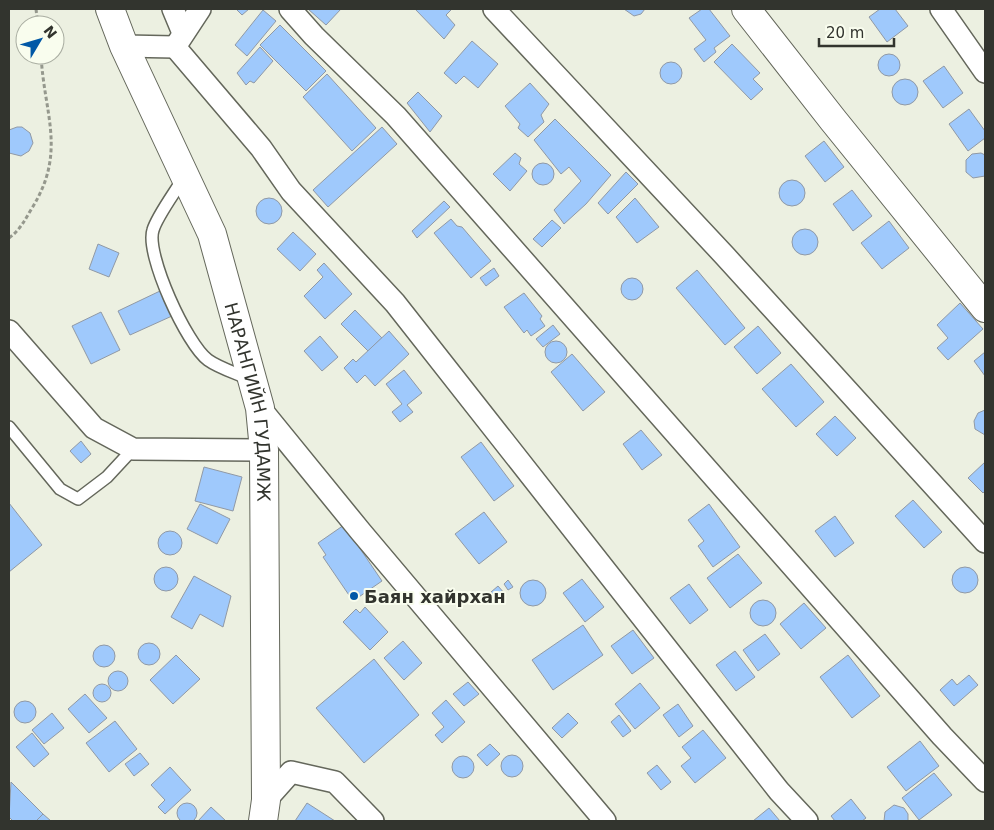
<svg xmlns="http://www.w3.org/2000/svg" width="994" height="830" font-family="'DejaVu Sans',sans-serif">
<rect width="100%" height="100%" fill="#ecf0e1"/>
<!-- building -->
<g fill="#9fc9fc" stroke="#9099a5">
<path d="M236,9H249L242,15Z"/>
<path d="M308,9H341L326,25Z"/>
<path d="M415,9H452L446,15L455,25L444,39Z"/>
<path d="M624,9H645L641,14L634,16Z"/>
<path d="M702,9H709L730,36L714,48L716,52L704,62L694,49L706,40L689,18Z"/>
<path d="M880,9H895L908,26L887,42L869,17Z"/>
<path d="M263,10L276,21L247,56L235,45Z"/>
<path d="M280,25L326,71L306,91L260,45Z"/>
<path d="M472,41L498,64L478,88L464,76L456,84L444,73Z"/>
<path d="M732,44L760,73L753,79L763,89L751,100L714,62Z"/>
<path d="M260,47L273,61L254,83L250,81L246,85L237,73Z"/>
<circle cx="889" cy="65" r="11"/>
<circle cx="671" cy="73" r="11"/>
<path d="M944,66L963,93L943,108L923,81Z"/>
<path d="M327,74L376,128L352,151L303,97Z"/>
<circle cx="905" cy="92" r="13"/>
<path d="M530,83L549,104L541,115L544,122L528,137L518,128L520,124L505,106Z"/>
<path d="M418,92L442,116L430,132L407,103Z"/>
<path d="M969,109L985,131V138L968,151L949,124Z"/>
<path d="M555,119L611,175L586,204L564,224L554,210L581,181L569,167L561,174L534,140Z"/>
<path d="M17,127H22L30,133L33,143L29,151L21,156L9,153V130Z"/>
<path d="M382,127L397,144L328,207L313,190Z"/>
<path d="M824,141L844,167L825,182L805,156Z"/>
<path d="M515,153L521,158L519,164L527,171L510,191L493,174Z"/>
<path d="M981,153L985,155V176L973,178L966,172V160L972,154Z"/>
<circle cx="543" cy="174" r="11"/>
<path d="M626,172L638,184L608,214L598,203Z"/>
<circle cx="792" cy="193" r="13"/>
<path d="M852,190L872,216L853,231L833,204Z"/>
<path d="M635,198L659,227L637,243L616,217Z"/>
<circle cx="269" cy="211" r="13"/>
<path d="M444,201L450,207L417,238L412,231Z"/>
<path d="M451,219L457,226L462,227L491,261L471,278L434,233Z"/>
<path d="M552,220L561,228L542,247L533,239Z"/>
<path d="M889,221L909,248L882,269L861,243Z"/>
<circle cx="805" cy="242" r="13"/>
<path d="M293,232L316,254L300,271L277,249Z"/>
<path d="M98,244L119,253L109,277L89,269Z"/>
<path d="M324,263L352,294L325,319L304,296L323,277L317,270Z"/>
<path d="M494,268L499,276L486,286L480,278Z"/>
<path d="M697,270L745,328L725,345L676,288Z"/>
<circle cx="632" cy="289" r="11"/>
<path d="M160,291L172,316L130,335L118,311Z"/>
<path d="M524,293L542,316L540,319L545,326L531,336L527,330L524,333L504,307Z"/>
<path d="M960,303L983,329L948,360L937,348L948,338L937,325Z"/>
<path d="M355,310L382,338L368,351L341,324Z"/>
<path d="M101,312L120,350L91,364L72,326Z"/>
<path d="M553,325L560,334L543,347L536,339Z"/>
<path d="M758,326L781,353L757,374L734,347Z"/>
<path d="M389,331L409,354L375,386L365,375L357,383L344,368L353,359L356,362Z"/>
<path d="M320,336L338,357L322,371L304,351Z"/>
<circle cx="556" cy="352" r="11"/>
<path d="M985,352V376L974,361Z"/>
<path d="M572,354L605,392L583,411L551,372Z"/>
<path d="M791,364L824,402L796,427L762,389Z"/>
<path d="M404,370L422,393L407,405L413,412L400,422L392,412L402,404L386,384Z"/>
<path d="M985,410V435L975,429L974,421L978,413Z"/>
<path d="M835,416L856,438L837,456L816,434Z"/>
<path d="M641,430L662,455L642,470L623,444Z"/>
<path d="M81,441L91,454L81,463L70,451Z"/>
<path d="M481,442L514,486L494,501L461,457Z"/>
<path d="M985,462V491L983,493L968,478Z"/>
<path d="M204,467L242,477L233,511L195,501Z"/>
<path d="M913,500L942,532L924,548L895,516Z"/>
<path d="M9,503L42,545L9,572Z"/>
<path d="M200,504L230,519L217,544L187,529Z"/>
<path d="M709,504L740,547L713,567L698,546L704,541L688,520Z"/>
<path d="M484,512L507,542L479,564L455,534Z"/>
<path d="M835,516L854,543L835,557L815,531Z"/>
<path d="M344,525L382,581L353,601L323,557L326,555L318,543Z"/>
<circle cx="170" cy="543" r="12"/>
<path d="M738,554L762,583L730,608L707,578Z"/>
<circle cx="965" cy="580" r="13"/>
<circle cx="166" cy="579" r="12"/>
<path d="M194,576L231,596L223,627L200,614L192,629L171,617Z"/>
<path d="M582,579L604,607L585,622L563,593Z"/>
<path d="M508,580L513,587L508,590L504,584Z"/>
<circle cx="533" cy="593" r="13"/>
<path d="M689,584L708,610L690,624L670,598Z"/>
<path d="M498,586L505,594L498,600L491,592Z"/>
<circle cx="763" cy="613" r="13"/>
<path d="M804,603L826,628L801,649L780,624Z"/>
<path d="M365,607L388,632L370,650L343,622L356,609L360,613Z"/>
<path d="M583,625L603,655L553,690L532,660Z"/>
<path d="M633,630L654,658L632,674L611,646Z"/>
<path d="M765,634L780,654L758,671L743,650Z"/>
<path d="M403,641L422,663L404,680L384,658Z"/>
<circle cx="149" cy="654" r="11"/>
<circle cx="104" cy="656" r="11"/>
<path d="M735,651L755,677L736,691L716,665Z"/>
<path d="M176,655L200,679L173,704L150,680Z"/>
<path d="M848,655L880,696L852,718L820,677Z"/>
<path d="M374,659L419,715L364,763L316,708Z"/>
<circle cx="118" cy="681" r="10"/>
<path d="M969,675L978,685L954,706L940,690L952,679L957,685Z"/>
<path d="M468,682L479,694L464,706L453,694Z"/>
<path d="M640,683L660,708L635,729L615,704Z"/>
<circle cx="102" cy="693" r="9"/>
<path d="M85,694L107,718L89,733L68,709Z"/>
<path d="M446,700L465,722L442,743L435,735L444,727L432,713Z"/>
<circle cx="25" cy="712" r="11"/>
<path d="M678,704L693,726L679,737L663,715Z"/>
<path d="M52,713L64,728L44,744L32,730Z"/>
<path d="M568,713L578,723L562,738L552,728Z"/>
<path d="M619,715L631,731L623,737L611,722Z"/>
<path d="M115,721L137,749L109,772L86,743Z"/>
<path d="M703,730L726,758L695,783L681,766L691,758L682,747Z"/>
<path d="M32,733L49,754L34,767L16,747Z"/>
<path d="M920,741L939,766L906,791L887,767Z"/>
<path d="M490,744L500,754L487,766L477,755Z"/>
<path d="M140,753L149,764L134,776L125,764Z"/>
<circle cx="512" cy="766" r="11"/>
<circle cx="463" cy="767" r="11"/>
<path d="M657,765L671,782L661,790L647,773Z"/>
<path d="M170,767L191,790L165,814L158,807L165,800L151,785Z"/>
<path d="M934,773L952,795L919,820L902,798Z"/>
<path d="M11,782L43,814L36,821H13L9,817Z"/>
<path d="M851,799L866,818L862,821H835L831,816Z"/>
<circle cx="187" cy="813" r="10"/>
<path d="M307,803L335,821H295Z"/>
<path d="M894,805L904,808L908,814V821H884L885,812Z"/>
<path d="M211,807L226,821H198Z"/>
<path d="M769,808L780,821H753Z"/>
<path d="M43,814L51,821H36Z"/>
</g>
<g fill="none" stroke-linecap="round" stroke-linejoin="round">
<!-- lane casing -->
<g stroke="#64675b" stroke-width="14">
<g id="lane">
<path d="M184,177C176,191 157,216 153,230C145,254 187,345 208,360C219,368 236,373 249,379"/>
<path d="M9,427L60,489L78,499L107,477L133,449"/>
</g>
</g>
<!-- street casing -->
<g stroke="#64675b" stroke-width="24">
<g id="street">
<path d="M173,9L183,33"/>
<path d="M290,9L314,36L396,116L942,736L985,781"/>
<path d="M494,9L725,256L985,542"/>
<path d="M941,9L985,72"/>
<path d="M124,46L175,47L200,9"/>
<path d="M175,47L261,148L291,191L395,303L779,791L807,821"/>
<path d="M9,331L94,428L133,449L264,450"/>
<path d="M260,408L361,532L605,821"/>
<path d="M266,800L291,772L335,782L373,821"/>
</g>
</g>
<!-- secondary casing -->
<g stroke="#64675b" stroke-width="30">
<g id="secondary">
<path id="s1" d="M110,9L124,46L212,234L260,408L264,450L266,800L263,821"/>
<path d="M746,9L833,120L985,308"/>
</g>
</g>
<!-- path -->
<g stroke="#95988d" stroke-width="3" stroke-dasharray="4 2.5" stroke-linecap="butt">
<path d="M36,9L38,25"/>
<path d="M9,238C20,230 25,220 32,208C67,152 44,114 41,55"/>
</g>
<!-- lane -->
<use href="#lane" stroke="#fff" stroke-width="11"/>
<!-- street -->
<use href="#street" stroke="#fff" stroke-width="21"/>
<!-- secondary -->
<use href="#secondary" stroke="#fff" stroke-width="28"/>
</g>
<!-- markers -->
<circle fill="#0158a6" stroke="#f9fdee" stroke-width="2" cx="354" cy="596" r="5"/>
<g text-anchor="middle" dominant-baseline="central" stroke-width="4" stroke-linejoin="round" paint-order="stroke">
<!-- street labels -->
<g font-size="18" fill="#32342e" stroke="#f9fdee">
<text stroke="none"><textPath href="#s1" startOffset="420">НАРАНГИЙН ГУДАМЖ</textPath></text>
</g>
<!-- poi labels -->
<g font-size="18" font-weight="bold" fill="#32342e" stroke="#f9fdee" text-anchor="start">
<text x="364" y="596">Баян хайрхан</text>
</g>
</g>
<!-- border -->
<rect width="994" height="830" fill="none" stroke="#32342e" stroke-width="20"/>
<!-- north arrow -->
<g transform="translate(40 40) rotate(52)"><circle r="24" fill="#f9fdee" stroke="#a9ada1"/>
<path d="M0-4L9 19L0 12L-9 19Z" fill="#0158a6"/>
<text y="-8" font-size="14" font-weight="bold" text-anchor="middle" fill="#32342e">N</text>
</g>
<!-- scale -->
<path d="M819 38v8h75v-8" fill="none" stroke="#32342e" stroke-width="2.5"/>
<text x="826" y="38" font-size="15" fill="#32342e" stroke="#f9fdee" stroke-width="4" paint-order="stroke">20 m</text>
</svg>
